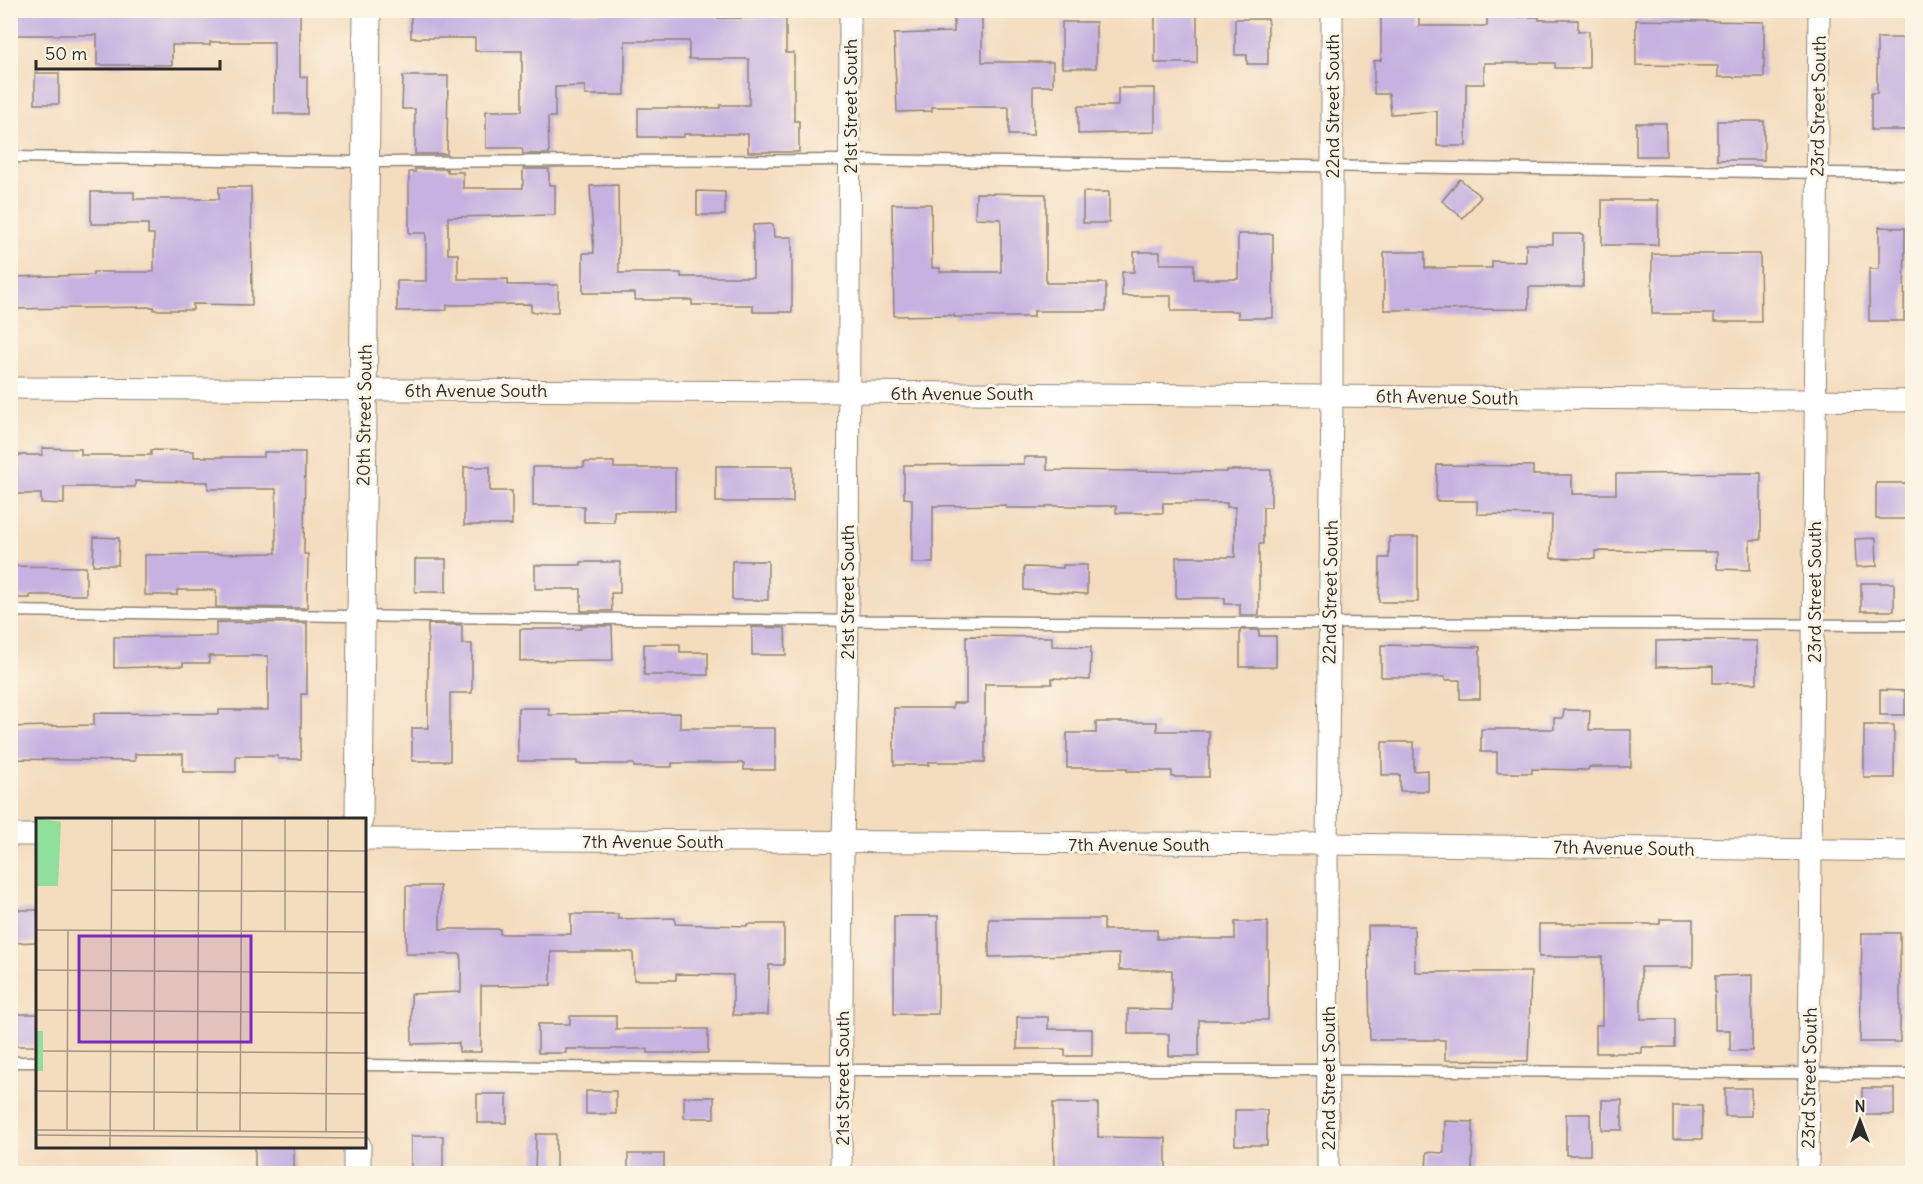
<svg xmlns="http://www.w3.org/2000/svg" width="1923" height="1184" font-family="Delius,sans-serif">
<rect width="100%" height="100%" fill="#fcf5e5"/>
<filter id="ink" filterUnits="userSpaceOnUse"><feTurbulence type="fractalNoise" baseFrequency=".0167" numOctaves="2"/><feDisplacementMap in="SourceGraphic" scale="12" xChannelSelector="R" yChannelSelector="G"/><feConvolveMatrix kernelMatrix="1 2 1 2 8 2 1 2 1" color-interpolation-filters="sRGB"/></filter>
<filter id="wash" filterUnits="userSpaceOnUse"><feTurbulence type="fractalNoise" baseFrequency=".008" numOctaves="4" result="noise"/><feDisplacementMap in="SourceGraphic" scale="24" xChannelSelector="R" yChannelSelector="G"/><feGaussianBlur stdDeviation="1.35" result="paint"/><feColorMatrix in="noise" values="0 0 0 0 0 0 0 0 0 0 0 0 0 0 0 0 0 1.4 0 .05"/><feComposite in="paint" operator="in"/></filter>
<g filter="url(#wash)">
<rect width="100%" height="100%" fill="#f4dcbe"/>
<g id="blocks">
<!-- building -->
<g fill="#c6b1e1">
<path d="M10,10L300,12V77H307V114H274V42H210V45H172V65H97V35H10Z"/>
<path d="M411,10H569V13L717,10V18H758V10H786V53H794V121H799V152H748V134H684V137H638V108H720V105H749V59H689V41H625V95H585V86L555,87V117H548L549,154H523L522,148H486V111H522V51H475V38H411Z"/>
<rect x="1155" y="10" width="42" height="53"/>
<path d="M1381,10H1419V26H1487V17H1539V20H1578V31H1589V68H1555V63H1484V84H1466V146H1437V111L1391,114L1389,94H1374V61L1381,60Z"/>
<path d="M954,11H982V62H1053V86H1033V135H1009V107H932V111L897,112L894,34L954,32Z"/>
<path d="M1235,19H1268V64H1247V55H1235Z"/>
<path d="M1636,20L1764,22V77H1718V66L1636,65Z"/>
<rect x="1062" y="22" width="34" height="46"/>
<path d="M1877,38H1910V130H1871V93H1877Z"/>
<rect x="35" y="73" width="24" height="31"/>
<path d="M403,76H448L447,154H415V109H402Z"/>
<path d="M1118,88H1155V132L1078,134V106H1118Z"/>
<rect x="1717" y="121" width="47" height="39"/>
<rect x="1636" y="123" width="30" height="33"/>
<path d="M415,169H447V172H463V188H523V169H549V185H555V215L448,217V254H458V279H508V285H558V312H531V304L447,305V310L397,311V281H426V233H409V172H415Z"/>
<path d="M1460,179L1481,197L1463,218L1442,201Z"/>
<path d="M618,185L619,273H681V277H753V225L773,224L774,237H792V312H753V305H692V300H635V293H583V253H594L590,186Z"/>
<path d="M219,187H251L252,305L193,304V310H154V307L10,309V277L93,275V272H154V234H148V224H91V192H134V199H219Z"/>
<path d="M697,191L725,192V215H697Z"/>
<rect x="1083" y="192" width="26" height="31"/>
<path d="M976,193L1046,194V283H1106V311H1034V317H954V315L894,316L892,204H931L932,268H940V272H1001V219L975,218Z"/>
<rect x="1602" y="200" width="56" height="45"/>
<path d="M1879,227L1905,228L1904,321H1869V269H1879Z"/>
<path d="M1238,234H1273V318H1238V311H1171V296H1122V272H1134V252H1160V264H1194V279H1238Z"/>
<path d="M1553,234H1583V287H1529V309L1384,310V252H1425V268H1492V261L1526,262V244H1553Z"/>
<path d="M1652,254H1760L1761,322H1714V314H1652Z"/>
<path d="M42,448L81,449V455H151V450L194,451V457H264V452H305L304,554H308L307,608L216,607V590H177V595H145V555L276,553V489H208V482L135,481V487H64V504L41,503V494H10V455H42Z"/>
<path d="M1024,457H1047V470L1227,472V470H1271V507H1263V544H1259V615H1240V604H1225V598H1176V557H1235V507H1227V503H1163V513H1116V506H1046V508H1006V505L933,506V563H912V499L904,498V465L1024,464Z"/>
<path d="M584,462H614V468H675V511H614V522H584V506H533V467H584Z"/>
<path d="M1437,465L1533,466V475H1572V494H1616V474L1761,473V540H1750V570L1717,569V552L1595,551V559L1551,558L1552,515L1477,514V501H1436Z"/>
<rect x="716" y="466" width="77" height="36"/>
<path d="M464,467H490V491H512V525H464Z"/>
<rect x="1876" y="483" width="30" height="36"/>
<path d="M94,537L119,538L118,565H93Z"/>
<path d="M1389,537H1418V602H1379L1380,558H1389Z"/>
<path d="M1876,538L1877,566L1856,567L1855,539Z"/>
<rect x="415" y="559" width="31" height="33"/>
<rect x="732" y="561" width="36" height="39"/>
<path d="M581,562H620V593H611L612,611H581V589H535V565H581Z"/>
<path d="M1063,565H1087V594L1024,590V567L1063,568Z"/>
<path d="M10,566L86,567V595H30V598H10Z"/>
<rect x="1861" y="583" width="33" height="28"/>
<path d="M216,622L307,623V694H301V759H278V756H236V772H183V754H135V761L10,759V727L94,725V713L219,714V710H268V656H209V663H183V666L114,668V637L216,636Z"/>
<path d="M428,624L462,625V644H472V693H450V761H412V728H428Z"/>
<path d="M581,626H612L613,660L520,661V629H581Z"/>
<path d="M752,627L785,628L786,655H752Z"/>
<path d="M1240,630H1259V636H1276V667H1240Z"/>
<path d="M966,636L1052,637V646L1091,647L1090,680L1052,678V684H985V762H929V765H894V708H953V703H966Z"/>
<path d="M1707,640L1757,641V683H1713V666L1656,667V641Z"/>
<path d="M644,644H680V652H708V675H644Z"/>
<path d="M1381,645L1480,647V699H1460V680H1445V677H1381Z"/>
<path d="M1880,690L1905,691V715H1880Z"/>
<path d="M518,708H549V715L680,713V728H775V770H744V763H672V767H634V764H577V761H518Z"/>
<path d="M1564,710H1590L1589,730H1631V767H1589L1588,770L1532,769V773H1497V752H1481V729H1554V718H1563Z"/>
<path d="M1096,722H1157V731H1209V777H1172V771H1127V768H1067V733H1096Z"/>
<rect x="1864" y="725" width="30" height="53"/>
<path d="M1382,742H1414V771L1428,770V791H1400V775H1382Z"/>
<path d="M406,886H440V929H500V934H571V914H618V919L675,918V924L747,926V924H784V965H769L768,1015H733V975L676,974V980H634L633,952H551V985L481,986V1052H459V1043L412,1044L411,994L461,992V954H406Z"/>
<path d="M10,910H38V942L10,943Z"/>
<rect x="894" y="916" width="44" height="98"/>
<path d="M989,919H1104V930H1157V939H1235V922H1268V1020H1199V1056H1169V1034H1128V1009L1172,1010V970H1119V954L989,957Z"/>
<path d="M1660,919H1693V967H1641V1019H1675V1047H1642V1053H1596V1025H1602V957H1539V924H1660Z"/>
<path d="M1368,926H1414L1415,972H1531L1528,1061L1445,1060V1040H1370Z"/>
<path d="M1862,933H1900V1042H1860Z"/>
<path d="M1752,975V1051H1730V1030H1715V976Z"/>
<rect x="10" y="1014" width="28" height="32"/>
<path d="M570,1016H616V1029H708V1053H648V1049H566V1053H538V1024H570Z"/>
<path d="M1017,1017H1048V1029H1092V1056H1065V1049H1017Z"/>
<rect x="1725" y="1088" width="26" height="28"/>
<rect x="1862" y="1088" width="32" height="27"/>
<rect x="586" y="1091" width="30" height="23"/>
<rect x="477" y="1094" width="30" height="29"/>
<rect x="684" y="1097" width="30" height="21"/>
<rect x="1602" y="1100" width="20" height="30"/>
<path d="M1053,1103H1098V1137L1166,1138V1173H1054Z"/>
<rect x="1673" y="1106" width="29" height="33"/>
<rect x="1235" y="1110" width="32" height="35"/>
<rect x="1566" y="1114" width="24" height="41"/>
<path d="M1445,1121L1473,1122L1472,1173H1426L1427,1152L1444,1153Z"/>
<path d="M536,1134H556V1173H535Z"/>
<rect x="411" y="1136" width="32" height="37"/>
<rect x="255" y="1146" width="39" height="27"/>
<rect x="628" y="1154" width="36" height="19"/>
</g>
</g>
</g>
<g filter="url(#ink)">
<use href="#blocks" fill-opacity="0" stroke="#908474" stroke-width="1.5"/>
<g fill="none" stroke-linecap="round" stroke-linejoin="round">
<!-- service casing -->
<g stroke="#908474" stroke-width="13">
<g id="service">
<path d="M10,157L366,162L849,160L1912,174"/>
<path d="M10,611C644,622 1278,623 1912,625"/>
<path d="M10,1062H38"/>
<path d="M364,1065L842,1070H1328L1912,1074"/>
</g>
</g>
<!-- minor casing -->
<g stroke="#908474" stroke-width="23">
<g id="minor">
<path d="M10,388L848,392L1912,401"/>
<path d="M10,835H38"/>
<path d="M364,839L1327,844L1912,851"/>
<path d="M841,1174L843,843L848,621L850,10"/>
<path d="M1328,1174L1327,844L1332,396V10"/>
<path d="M1808,1174L1819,10"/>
</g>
</g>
<!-- tertiary casing -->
<g stroke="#908474" stroke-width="29">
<g id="tertiary">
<path d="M359,820L367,10"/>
<path d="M357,1174V1146"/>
</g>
</g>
<!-- service -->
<use href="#service" stroke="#fff" stroke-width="10"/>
<!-- minor -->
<use href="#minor" stroke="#fff" stroke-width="21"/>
<!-- tertiary -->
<use href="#tertiary" stroke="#fff" stroke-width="27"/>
</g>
</g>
<g text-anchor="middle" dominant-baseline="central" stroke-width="6" stroke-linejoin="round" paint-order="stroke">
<!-- street labels -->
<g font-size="18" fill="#2b2b2b" stroke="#fcf5e5">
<text transform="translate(850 106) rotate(-90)">21st Street South</text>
<text transform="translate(1332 106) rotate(-90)">22nd Street South</text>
<text transform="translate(1818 106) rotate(-89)">23rd Street South</text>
<text x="476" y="390">6th Avenue South</text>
<text x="962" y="393">6th Avenue South</text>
<text transform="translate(1447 397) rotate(1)">6th Avenue South</text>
<text transform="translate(364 415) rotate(-89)">20th Street South</text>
<text transform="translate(847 592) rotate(-90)">21st Street South</text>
<text transform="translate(1330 592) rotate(-89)">22nd Street South</text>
<text transform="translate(1814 592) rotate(-90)">23rd Street South</text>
<text x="653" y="841">7th Avenue South</text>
<text x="1139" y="844">7th Avenue South</text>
<text transform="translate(1624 848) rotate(1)">7th Avenue South</text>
<text transform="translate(842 1078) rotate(-90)">21st Street South</text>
<text transform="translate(1328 1078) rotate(-90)">22nd Street South</text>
<text transform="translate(1809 1078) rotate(-89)">23rd Street South</text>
</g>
</g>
<!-- overview -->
<g transform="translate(36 818)">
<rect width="330" height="330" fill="#f4dcbe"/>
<path d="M0,0L25,4L22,68H0ZM0,213H7V253H0Z" fill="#91df9d"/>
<path fill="none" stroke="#a49583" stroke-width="1.5" d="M76,32L330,33M76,72L330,74M0,112L330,114M249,112V0M0,152L330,155M0,192L330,195M7,233L330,235M0,273L330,276M31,311L32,112M0,312L330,314M118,313L119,0M161,313L163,0M204,313L206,0M290,313L292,0M0,317L330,320M74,330L76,0"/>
<path fill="#7b2cbf" fill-opacity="0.15" stroke="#7b2cbf" stroke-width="3" d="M43,118H215V224H43Z"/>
<rect width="330" height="330" fill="none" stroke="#2b2b2b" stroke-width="3"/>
</g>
<!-- margin -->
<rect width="1923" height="1184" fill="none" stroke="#fcf5e5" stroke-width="36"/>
<!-- north arrow -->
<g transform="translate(1860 1121)" stroke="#fcf5e5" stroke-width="4.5" paint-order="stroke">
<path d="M0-4.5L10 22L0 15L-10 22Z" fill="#2b2b2b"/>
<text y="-9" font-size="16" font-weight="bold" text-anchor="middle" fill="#2b2b2b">N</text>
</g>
<!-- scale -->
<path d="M36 60v9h184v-9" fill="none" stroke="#2b2b2b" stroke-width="3"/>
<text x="45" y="60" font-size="18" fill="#2b2b2b" stroke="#fcf5e5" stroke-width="4.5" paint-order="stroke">50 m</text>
</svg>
